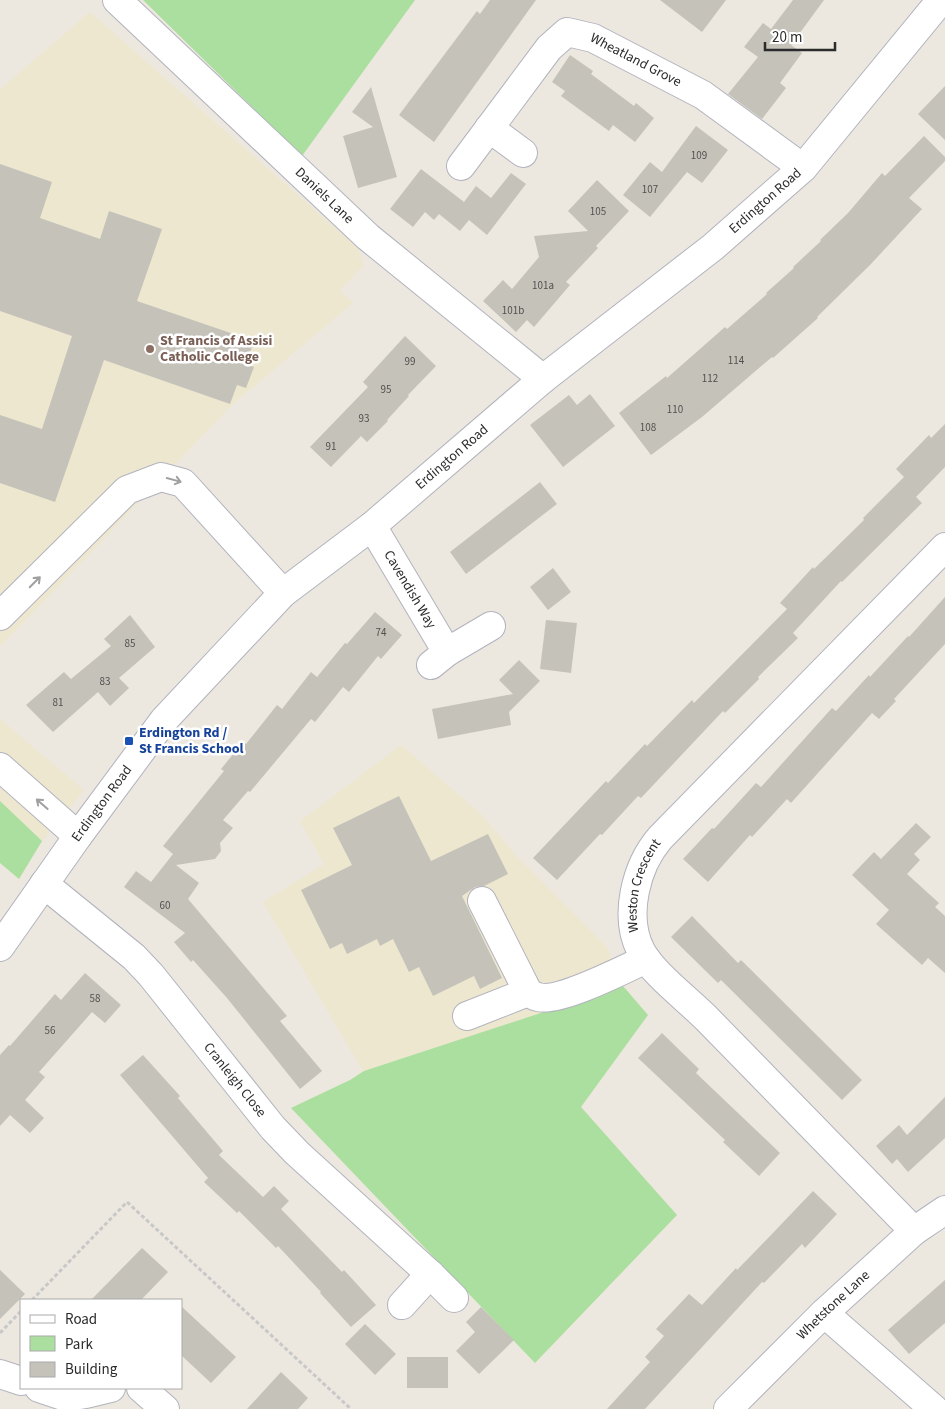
<svg xmlns="http://www.w3.org/2000/svg" width="945" height="1409" font-family="'Source Sans 3',sans-serif">
<rect width="100%" height="100%" fill="#ece8df"/>
<!-- education -->
<g fill="#ede7cf">
<path d="M90,12L358,248L364,265L340,290L353,303L232,405L0,647V89Z"/>
<path d="M0,719L84,790L42,841L19,879L0,863Z"/>
<path d="M401,745L481,814L516,855L607,947L623,986L648,1015L581,1107L677,1215L535,1363L291,1108L350,1080L363,1071L263,902L324,864L300,821Z"/>
</g>
<!-- green -->
<g fill="#abdf9f">
<path d="M143,0H415L302,156Z"/>
<path d="M0,801L42,841L19,879L0,863Z"/>
<path d="M623,986L648,1015L581,1107L677,1215L535,1363L291,1108L350,1080L364,1071Z"/>
</g>
<!-- building -->
<g fill="#c5c2ba">
<path d="M490,0H536L434,142L399,115L477,11L480,14Z"/>
<path d="M660,0H726L702,32Z"/>
<path d="M793,0H824L791,45L802,53L780,83L786,88L762,119L728,94L758,57L744,47L763,23L771,29Z"/>
<path d="M570,55L593,71L591,74L634,106L636,103L654,118L635,142L613,125L609,131L561,96L565,91L552,82Z"/>
<path d="M945,86V140L918,114Z"/>
<path d="M371,87L397,177L358,188L343,136L373,127L352,112Z"/>
<path d="M696,126L728,150L702,183L687,172L650,217L623,195L650,162L662,172Z"/>
<path d="M924,136L945,157V161L909,198L922,209L870,265L817,317L818,318L773,358L772,357L702,417L651,455L619,413L666,376L667,378L725,327L727,329L767,294L766,293L794,268L793,267L821,241L820,240L848,213L882,173L885,176Z"/>
<path d="M0,164L52,182L40,218L100,239L109,211L162,229L137,301L254,341L246,364L254,367L246,388L237,385L230,404L104,360L55,502L0,483V415L42,429L72,336L0,311Z"/>
<path d="M421,169L464,202L476,186L491,198L511,173L526,184L487,235L469,220L460,231L439,214L434,220L425,212L413,227L390,209Z"/>
<path d="M597,180L629,211L596,246L598,248L566,282L570,285L534,327L527,320L516,332L483,301L503,280L512,289L539,257L534,236L588,231L568,211Z"/>
<path d="M405,336L436,366L408,395L409,396L387,420L388,421L367,442L361,436L331,467L310,447L368,387L363,382Z"/>
<path d="M590,394L615,426L563,467L530,425L569,395L577,405Z"/>
<path d="M945,424V467L916,497L922,503L842,582L841,581L793,633L798,638L758,677L759,679L725,713L723,711L641,798L638,796L602,835L600,834L557,880L533,858L606,781L608,783L645,744L647,746L692,700L694,703L787,609L780,603L813,567L814,569L864,520L863,518L904,477L896,469L929,435L931,438Z"/>
<path d="M540,482L557,504L466,574L450,552Z"/>
<path d="M553,568L571,592L548,610L530,587Z"/>
<path d="M945,597V644L894,699L896,701L879,719L872,713L791,803L787,799L752,837L750,835L708,882L683,859L712,828L714,829L756,783L761,787L832,708L836,711L869,675L870,677L908,636L909,637Z"/>
<path d="M375,612L402,635L381,659L378,656L349,692L343,687L315,722L311,719L250,792L248,791L223,820L233,828L220,843L221,851L215,859L176,865L199,883L188,899L287,1016L280,1021L322,1071L300,1089L227,998L193,960L191,962L174,942L185,933L124,887L136,871L151,882L173,854L163,846L224,771L221,769L243,742L246,744L277,705L282,709L311,672L317,677L345,643L347,644Z"/>
<path d="M130,615L155,647L119,678L129,688L110,706L98,692L53,732L26,705L64,672L71,679L111,646L104,639Z"/>
<path d="M546,620L577,623L571,673L540,669Z"/>
<path d="M519,660L540,681L509,712L511,725L438,739L432,709L513,694L499,680Z"/>
<path d="M399,796L431,861L488,834L508,874L484,886L475,887L462,896L502,978L480,989L474,976L433,996L419,967L409,972L393,939L380,946L377,939L347,954L342,943L330,949L301,890L352,865L333,828Z"/>
<path d="M916,823L931,837L914,854L920,860L907,874L939,903L935,907L945,916V973L928,958L922,965L876,924L889,910L852,875L874,852L881,859Z"/>
<path d="M692,916L738,963L741,960L862,1080L842,1100L721,980L718,983L671,937Z"/>
<path d="M85,973L121,1005L105,1023L92,1012L39,1072L45,1077L25,1100L44,1118L30,1133L10,1115L0,1126V1055L9,1045L10,1046L55,994L61,1000Z"/>
<path d="M662,1033L699,1069L696,1073L780,1153L759,1176L723,1142L725,1140L638,1058Z"/>
<path d="M143,1055L180,1096L178,1098L223,1151L219,1155L263,1197L274,1186L289,1201L281,1209L342,1272L344,1270L376,1305L351,1327L320,1293L321,1292L278,1246L276,1248L239,1211L237,1213L204,1182L208,1178L120,1075Z"/>
<path d="M945,1097V1138L908,1172L897,1159L892,1164L876,1146L899,1125L907,1135Z"/>
<path d="M813,1191L837,1214L805,1248L802,1244L764,1283L762,1282L645,1409H607L650,1362L645,1357L664,1336L656,1329L689,1294L702,1305L736,1268L737,1270L771,1235Z"/>
<path d="M142,1248L168,1272L141,1300H91Z"/>
<path d="M0,1270L25,1294L0,1319Z"/>
<path d="M945,1280V1323L909,1354L888,1330Z"/>
<path d="M181,1306L236,1357L211,1383L181,1355Z"/>
<path d="M481,1307L514,1340L479,1374L456,1351L475,1332L466,1322Z"/>
<path d="M365,1324L396,1354L375,1375L345,1344Z"/>
<rect x="407" y="1357" width="41" height="31"/>
<path d="M281,1372L308,1398L298,1409H247Z"/>
</g>
<g fill="none" stroke-linecap="round" stroke-linejoin="round">
<!-- minor casing -->
<g stroke="#b2b3be" stroke-width="30">
<g id="minor">
<path id="s1" d="M117,0L368,237L543,379"/>
<path d="M489,128L523,153"/>
<path id="s2" d="M461,166L549,48L567,32L593,38L703,95L803,168"/>
<path id="s3" d="M372,526L447,652"/>
<path d="M0,616L127,490L161,477L183,483L283,593"/>
<path d="M431,665L447,652L491,626"/>
<path d="M0,767L78,836"/>
<path id="s4" d="M44,884L134,957L151,975L273,1128L297,1153L430,1274L454,1298"/>
<path d="M482,901L524,984C527,991 530,995 538,997C558,1003 625,969 646,959"/>
<path id="s5" d="M0,947L78,836L164,720L283,593L372,526L543,379L713,247L803,168L941,0"/>
<path d="M467,1016L528,992"/>
<path id="s6" d="M914,1231C846,1161 778,1091 710,1022C691,1002 653,974 641,951C623,916 636,866 660,838L945,547"/>
<path d="M402,1305L430,1274"/>
<path d="M824,1313L934,1409"/>
<path d="M0,1374L21,1381"/>
<path d="M39,1388L66,1397L86,1394L111,1388"/>
<path d="M141,1388L165,1409"/>
<path id="s7" d="M728,1409L824,1313L914,1231L945,1210"/>
</g>
</g>
<!-- path -->
<g stroke="#c8c8c8" stroke-width="3" stroke-dasharray="4 2.5" stroke-linecap="butt">
<path d="M32,1300L127,1202L351,1409"/>
<path d="M0,1333L21,1311"/>
</g>
<!-- minor -->
<use href="#minor" stroke="#fff" stroke-width="28"/>
</g>
<!-- one-way arrows -->
<defs><path id="oneway-shaft" d="M-6 0H5M1.5-3L5.5 0L1.5 3" fill="none" stroke-width="1.6" stroke-linecap="round" stroke-linejoin="round" transform="scale(1.25)"/></defs>
<g stroke="#a0a0a0">
<use href="#oneway-shaft" transform="translate(174 480) rotate(15)"/>
<use href="#oneway-shaft" transform="translate(35 582) rotate(-45)"/>
<use href="#oneway-shaft" transform="translate(42 804) rotate(-139)"/>
</g>
<!-- markers -->
<circle fill="#8d6e63" stroke="#fff" stroke-width="2" cx="150" cy="349" r="5"/>
<rect fill="#1a4fb4" stroke="#fff" stroke-width="2" x="124" y="736" width="10" height="10" rx="2.5"/>
<g text-anchor="middle" dominant-baseline="central" stroke-width="5" stroke-linejoin="round" paint-order="stroke">
<!-- number labels -->
<g font-size="11" fill="#52514f">
<text x="699" y="155">109</text>
<text x="650" y="189">107</text>
<text x="598" y="211">105</text>
<text x="543" y="285">101a</text>
<text x="513" y="310">101b</text>
<text x="736" y="360">114</text>
<text x="410" y="361">99</text>
<text x="710" y="378">112</text>
<text x="386" y="389">95</text>
<text x="675" y="409">110</text>
<text x="364" y="418">93</text>
<text x="648" y="427">108</text>
<text x="331" y="446">91</text>
<text x="381" y="632">74</text>
<text x="130" y="643">85</text>
<text x="105" y="681">83</text>
<text x="58" y="702">81</text>
<text x="165" y="905">60</text>
<text x="95" y="998">58</text>
<text x="50" y="1030">56</text>
</g>
<!-- street labels -->
<g font-size="14" fill="#2b2b2b" stroke="#fff">
<text stroke="none"><textPath href="#s2" startOffset="246">Wheatland Grove</textPath></text>
<text stroke="none"><textPath href="#s1" startOffset="285">Daniels Lane</textPath></text>
<text stroke="none"><textPath href="#s5" startOffset="1076">Erdington Road</textPath></text>
<text stroke="none"><textPath href="#s5" startOffset="671">Erdington Road</textPath></text>
<text stroke="none"><textPath href="#s3" startOffset="74">Cavendish Way</textPath></text>
<text stroke="none"><textPath href="#s5" startOffset="176">Erdington Road</textPath></text>
<text stroke="none"><textPath href="#s6" startOffset="460">Weston Crescent</textPath></text>
<text stroke="none"><textPath href="#s4" startOffset="275">Cranleigh Close</textPath></text>
<text stroke="none"><textPath href="#s7" startOffset="148">Whetstone Lane</textPath></text>
</g>
<!-- education labels -->
<g font-size="14" font-weight="bold" fill="#785e54" stroke="#fff" text-anchor="start">
<text x="160" y="341">St Francis of Assisi<tspan x="160" dy="16">Catholic College</tspan></text>
</g>
<!-- transit labels -->
<g font-size="14" font-weight="bold" fill="#164399" stroke="#fff" text-anchor="start">
<text x="139" y="733">Erdington Rd /<tspan x="139" dy="16">St Francis School</tspan></text>
</g>
</g>
<!-- legend -->
<rect x="20" y="1299" width="162" height="90" fill="#ffffff" stroke="#aaaaaa"/>
<rect x="30" y="1315" width="25" height="8" fill="#ffffff" stroke="#aaaaaa"/>
<text x="65" y="1324" font-size="15" fill="#2b2b2b">Road</text>
<rect x="30" y="1336" width="25" height="15" fill="#abdf9f" stroke="#aaaaaa"/>
<text x="65" y="1349" font-size="15" fill="#2b2b2b">Park</text>
<rect x="30" y="1362" width="25" height="15" fill="#c5c2ba" stroke="#aaaaaa"/>
<text x="65" y="1374" font-size="15" fill="#2b2b2b">Building</text>
<!-- scale -->
<path d="M765 42v8h70v-8" fill="none" stroke="#2b2b2b" stroke-width="2.5"/>
<text x="772" y="42" font-size="15" fill="#2b2b2b" stroke="#ffffff" stroke-width="4" paint-order="stroke">20 m</text>
</svg>
